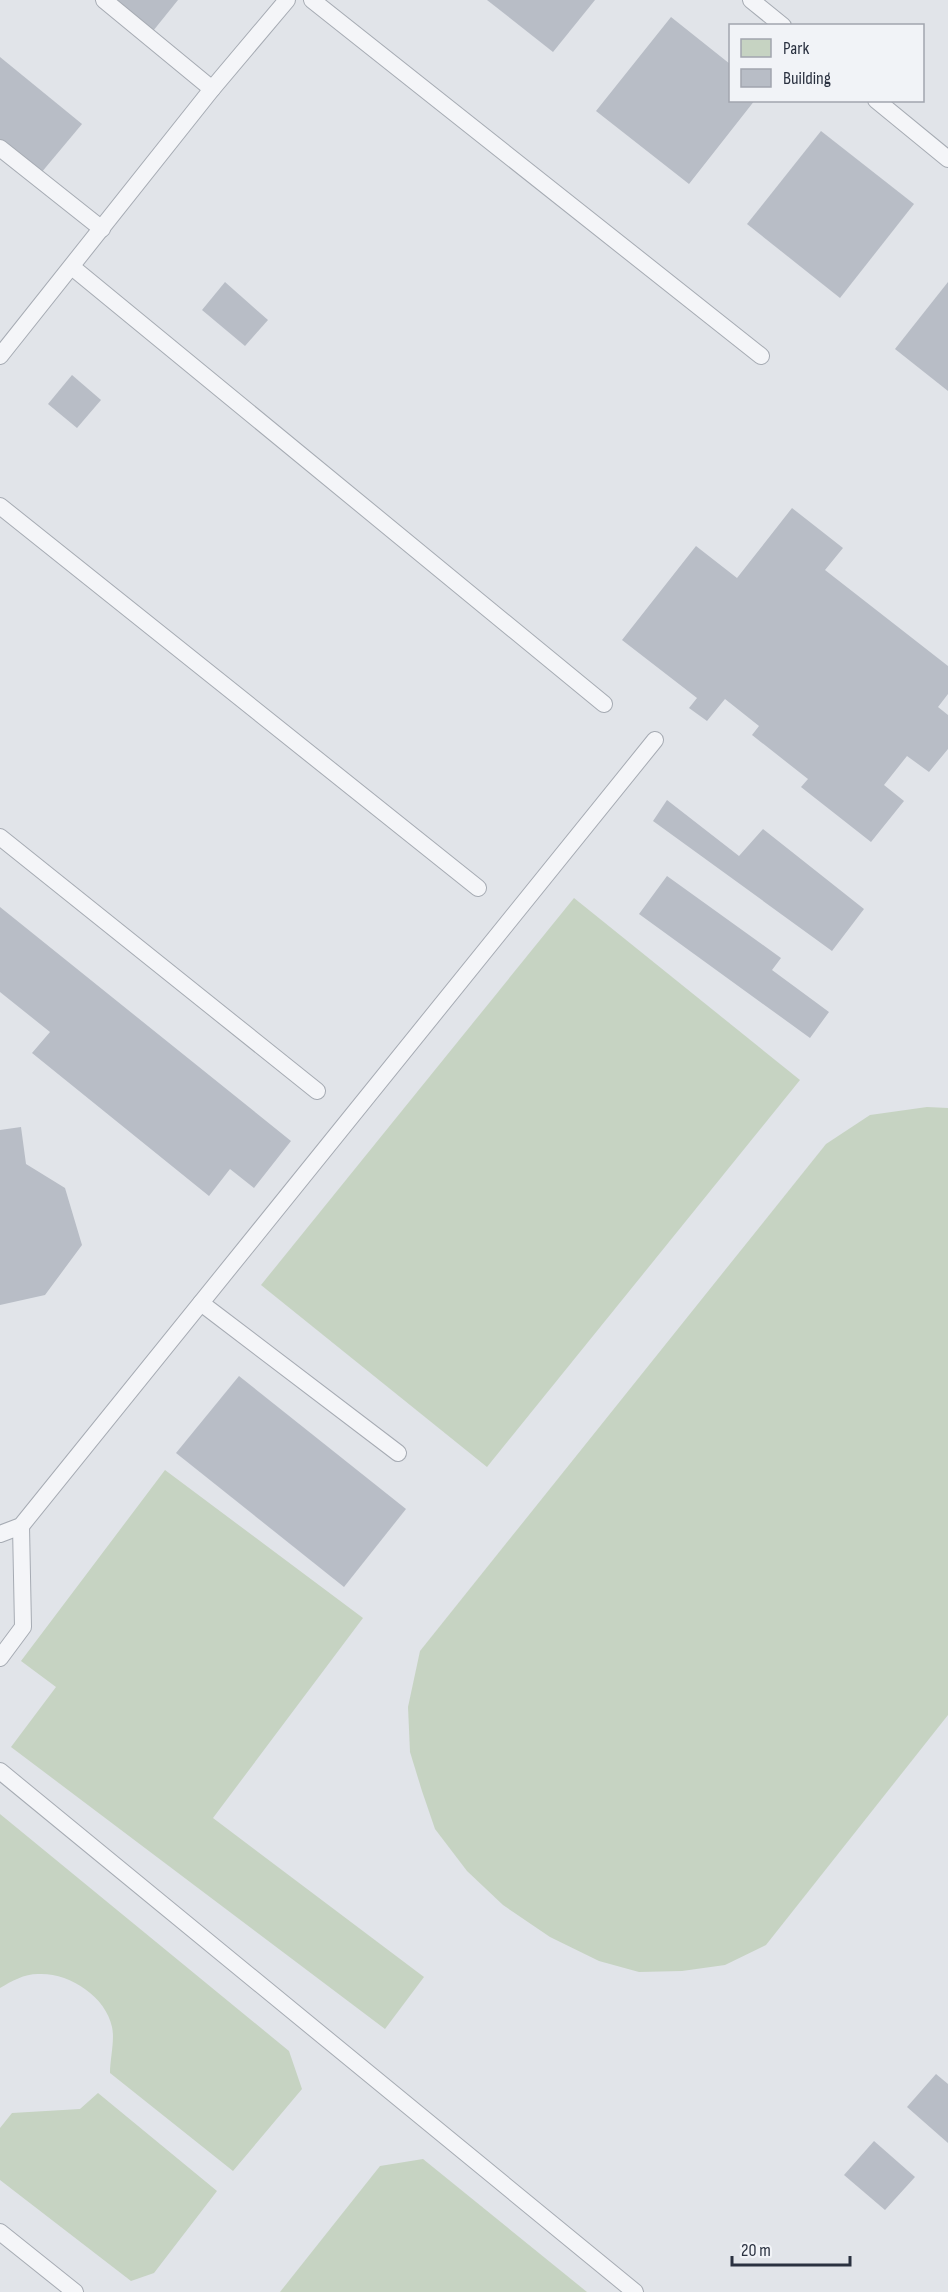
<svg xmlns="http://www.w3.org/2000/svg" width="948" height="2292" font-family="'Sofia Sans Condensed',sans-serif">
<rect width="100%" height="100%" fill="#e1e4e9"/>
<!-- green -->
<g fill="#c6d3c2">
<path d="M574,898L800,1080L487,1467L261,1285Z"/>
<path d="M927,1107L948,1108V1715L766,1945L725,1965L682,1971L639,1972L599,1961L550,1937L503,1905L467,1871L435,1829L422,1791L410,1752L408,1707L420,1651L826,1144L870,1115Z"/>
<path d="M165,1470L363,1618L213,1818L424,1977L385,2029L11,1747L56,1687L21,1661Z"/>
<path d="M0,1814L289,2051L302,2089L233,2171L110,2073C110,2059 115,2040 112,2027C106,1996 68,1972 38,1974C24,1974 12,1981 0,1988Z"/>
<path d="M98,2093L217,2191L154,2273L131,2281L0,2180V2128L12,2113L80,2109Z"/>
<path d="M423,2159L587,2292H280L380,2166Z"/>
</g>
<!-- building -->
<g fill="#b8bdc6">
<path d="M115,0H178L153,31Z"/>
<path d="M487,0H595L553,52Z"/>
<path d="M671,17L730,64V100H755L689,184L596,111Z"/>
<path d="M0,57L82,124L41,173L0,139Z"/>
<path d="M821,131L914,204L840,298L747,224Z"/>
<path d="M225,282L268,320L245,346L202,310Z"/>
<path d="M948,282V391L895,349Z"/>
<path d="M72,375L101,400L77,428L48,404Z"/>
<path d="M792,508L843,548L825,570L948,666V694L938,707L948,715V749L929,772L907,756L884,785L904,801L871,842L801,787L808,779L752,735L759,726L725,699L707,721L689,708L697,698L622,640L696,546L737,578Z"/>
<path d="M667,800L739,856L763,829L864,909L832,951L653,821Z"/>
<path d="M667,876L781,958L772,970L829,1012L810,1038L639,914Z"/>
<path d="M0,907L291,1141L254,1188L230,1169L209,1196L32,1053L50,1032L0,992Z"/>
<path d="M21,1127L26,1164L65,1188L82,1245L45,1295L0,1305V1130Z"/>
<path d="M239,1376L406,1509L344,1587L176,1453Z"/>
<path d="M936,2074L948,2084V2143L907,2107Z"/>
<path d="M874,2141L915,2177L885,2210L844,2175Z"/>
</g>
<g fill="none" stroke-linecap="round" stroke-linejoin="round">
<!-- service casing -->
<g stroke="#a6abb3" stroke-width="18">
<g id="service">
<path d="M104,0L212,89"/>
<path d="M312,0L761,356"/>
<path d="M751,0L783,26"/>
<path d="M876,100L948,159"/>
<path d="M0,148L102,229"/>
<path d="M72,267L604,704"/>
<path d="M0,356L212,89L287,0"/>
<path d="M0,506L478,888"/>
<path d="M0,837L317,1091"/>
<path d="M201,1303L398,1453"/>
<path d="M0,1534L21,1526L655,740"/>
<path d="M0,1658L23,1627L21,1526"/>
<path d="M0,1771L635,2292"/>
<path d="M0,2232L75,2292"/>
</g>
</g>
<!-- service -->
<use href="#service" stroke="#f4f5f8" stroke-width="16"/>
</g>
<!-- legend -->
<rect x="729" y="24" width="195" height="78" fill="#f1f3f7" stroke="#a1a5ae" stroke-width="1.5"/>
<rect x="741" y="39" width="30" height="18" fill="#c6d3c2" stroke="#a1a5ae" stroke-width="1.5"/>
<text x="783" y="54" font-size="18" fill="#2a3140">Park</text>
<rect x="741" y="69" width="30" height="18" fill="#b8bdc6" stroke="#a1a5ae" stroke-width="1.5"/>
<text x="783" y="84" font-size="18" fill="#2a3140">Building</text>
<!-- scale -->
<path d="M732 2256v9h118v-9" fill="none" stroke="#2a3140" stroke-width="3"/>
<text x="741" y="2256" font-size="18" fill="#2a3140" stroke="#f1f3f7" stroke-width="4.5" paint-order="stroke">20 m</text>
</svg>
